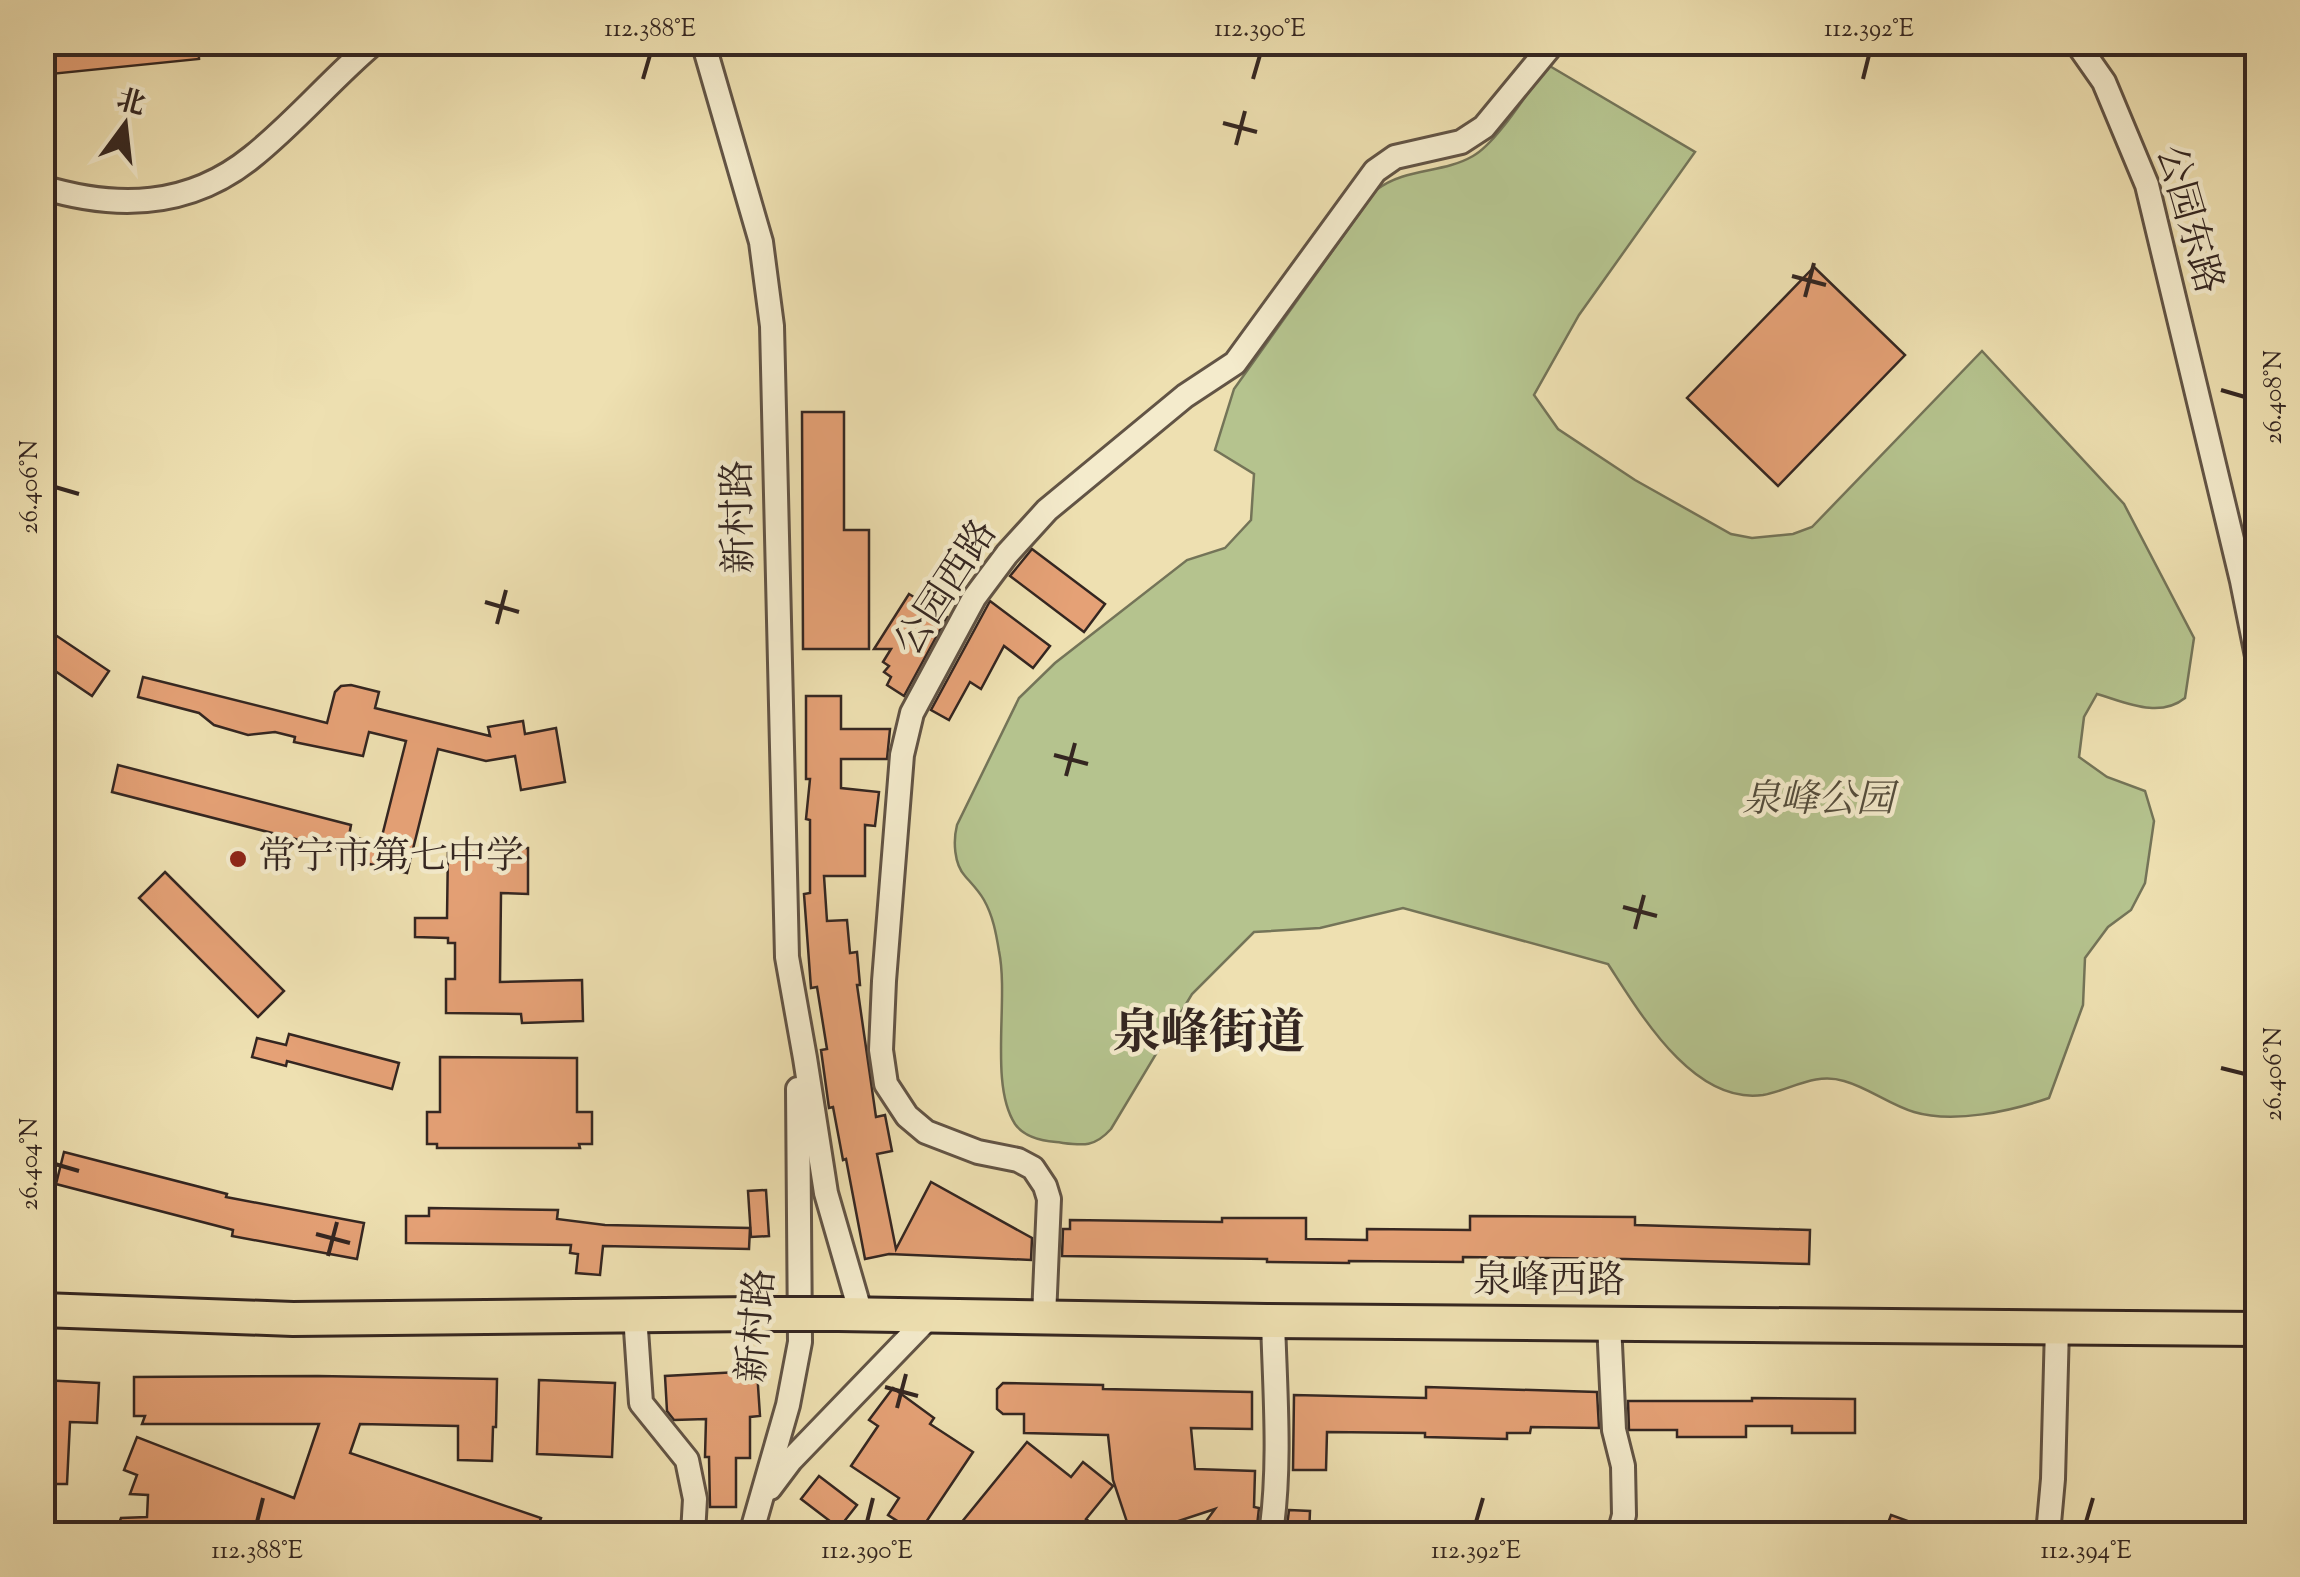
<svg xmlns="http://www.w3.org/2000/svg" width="2300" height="1577" font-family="'Sorts Mill Goudy','Noto Serif SC',serif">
<rect width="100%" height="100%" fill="#eee0b1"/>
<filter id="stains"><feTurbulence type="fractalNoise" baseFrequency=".002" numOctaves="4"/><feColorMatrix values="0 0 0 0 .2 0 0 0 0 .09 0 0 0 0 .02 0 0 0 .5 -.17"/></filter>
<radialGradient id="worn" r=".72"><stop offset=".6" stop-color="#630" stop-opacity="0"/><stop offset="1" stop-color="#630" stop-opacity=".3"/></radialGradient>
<!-- green -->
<path fill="#b5c38e" stroke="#747458" stroke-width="2.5" d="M1548,65L1695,152L1579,315L1534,395L1558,429L1635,480L1731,534L1752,538L1793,534L1812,527L1982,351L2124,504L2194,638L2185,698C2159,719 2125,702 2097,694L2084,717L2079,757L2107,777L2145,791L2154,821L2145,883L2131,910L2108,927L2085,958L2083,1005L2049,1098C2011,1111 1954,1124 1914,1112C1890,1105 1869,1088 1844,1081C1814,1072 1791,1090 1763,1095C1693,1105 1640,1013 1608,964L1403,908L1320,928L1254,932L1192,994L1111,1129C1093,1149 1081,1145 1056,1142C1042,1141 1024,1137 1015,1124C989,1084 1009,1000 999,951C996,933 993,916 984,900C979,891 972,884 965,876C954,864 953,841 957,825L1019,698L1055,663L1187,560L1225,548L1251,520L1254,474L1215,450L1234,389L1376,190C1407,167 1442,174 1473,156C1497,143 1530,88 1548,65Z"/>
<!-- building -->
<g fill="#e5a176" stroke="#342621" stroke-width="2.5">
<path d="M69,42H198L199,59L51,74L48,45Z"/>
<path d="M1814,267L1905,355L1778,486L1687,398Z"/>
<path d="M802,412H844V530H869V649H803Z"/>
<path d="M1032,549L1105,604L1084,632L1010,576Z"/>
<path d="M909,594L947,617L904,696L887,685L891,677L884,672L889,666L883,662L891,649H874Z"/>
<path d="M990,601L1050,646L1033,668L1004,646L981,689L970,682L949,720L931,710Z"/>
<path d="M42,626L109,671L92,696L42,662Z"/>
<path d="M143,677L327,723L335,692L341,686L351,685L379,692L375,708L490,736L488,727L523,721L525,734L556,728L565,782L521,790L515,756L486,761L438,749L407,873L353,860L354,854L112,792L118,765L351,825L349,836L380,844L406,741L369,732L363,756L294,742L295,737L275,732L248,735L214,725L199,713L138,697Z"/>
<path d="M806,696H841V729H890L887,759H841V788L879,792L875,826L865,825V876H824L827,921L847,920L850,953L857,952L860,985H857L876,1117L885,1115L892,1151L877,1154L896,1249L931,1182L1032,1238L1031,1260L889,1254L865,1259L846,1159L843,1160L833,1107L829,1108L821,1050L827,1049L817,987L811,988L804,894L810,893V820L806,819L810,779H806Z"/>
<path d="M448,847L528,848V894L501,893L500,982L582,980L583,1021L522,1023L521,1014L446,1013V979H455V943H448V938L415,937V918H447Z"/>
<path d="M165,872L284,991L258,1017L139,898Z"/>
<path d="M289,1034L399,1063L392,1089L287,1061L286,1066L252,1057L257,1038L286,1045Z"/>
<path d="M440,1057L577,1058V1112H592V1144H579L580,1148H437V1144H427V1112H440Z"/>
<path d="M64,1152L227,1194L226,1197L364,1223L357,1259L232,1236L233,1230L56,1184Z"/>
<path d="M766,1190L769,1236L751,1237L748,1191Z"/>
<path d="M429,1208L558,1210L557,1219L605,1225L750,1228L749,1249L603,1246L600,1275L576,1273L578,1254L570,1253L571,1245L406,1243V1216H429Z"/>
<path d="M1470,1216L1635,1217V1225L1810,1230L1809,1264L1625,1259L1463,1257V1262L1349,1261V1263L1267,1262V1259L1062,1256L1063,1229H1070V1220L1222,1222V1218H1306V1239L1367,1240V1229L1470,1230Z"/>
<path d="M757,1371L760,1416L750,1417V1458H736V1507H710L709,1457H705L706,1419L674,1420L667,1411L665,1376Z"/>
<path d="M318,1376L497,1379L496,1427H493L492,1461L458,1460V1426L360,1424L350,1453L541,1518L535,1534H115L121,1518L147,1517L148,1495L130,1494L137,1475L124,1470L137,1437L294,1498L319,1424H142L145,1416H134V1377Z"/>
<path d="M42,1380L99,1383L97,1423L70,1422L67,1484H42Z"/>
<path d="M539,1380L615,1383L612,1457L537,1454Z"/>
<path d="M1003,1383L1103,1385V1389L1252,1392V1429L1191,1428L1195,1469L1255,1471L1254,1507L1259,1508L1257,1526L1204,1524L1215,1509L1139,1534H1131L1113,1480L1108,1435L1024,1433V1414H1003L997,1409V1389Z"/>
<path d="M1426,1387L1597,1392L1599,1428L1531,1427L1530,1433H1507V1439L1425,1437V1433L1327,1432L1326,1470H1293L1294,1395L1426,1398Z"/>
<path d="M893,1388L934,1418L930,1424L973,1452L918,1534L888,1515L899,1498L851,1466L878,1426L869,1420Z"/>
<path d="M1752,1398L1855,1399V1433H1792V1426H1746V1437H1677V1430H1629L1628,1401H1752Z"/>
<path d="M1027,1442L1071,1477L1083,1462L1113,1486L1086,1519L1105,1534H952Z"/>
<path d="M819,1476L857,1505L839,1528L801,1499Z"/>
<path d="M1289,1510L1310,1511L1309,1534H1286Z"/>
<path d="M1891,1515L1938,1532V1534H1884Z"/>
</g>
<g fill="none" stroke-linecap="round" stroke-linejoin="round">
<!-- minor casing -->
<g stroke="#625445" stroke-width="28">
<g id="minor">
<path d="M703,42L761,242L772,326L787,957L805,1058L826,1193L861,1314"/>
<path d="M2076,42L2104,82L2147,185L2242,581L2258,661"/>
<path d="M42,187C117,210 189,208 252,157C296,122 332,78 375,42"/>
<path d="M635,1315L641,1403L687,1460L695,1499L693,1534"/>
<path d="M1044,1317L1049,1199L1045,1186L1033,1168L1018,1160L978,1152L926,1132L907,1116L886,1084L881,1050L884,981L902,755L912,713L974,598L1007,554L1047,510L1185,396L1235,363L1375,171L1395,157L1461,142L1484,127L1554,42"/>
<path d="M1609,1323L1614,1430L1623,1466L1624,1515L1619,1534"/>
<path d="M770,1488L791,1460L931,1315"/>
<path d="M751,1534L788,1405L800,1342L798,1089"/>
<path d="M1271,1534C1281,1464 1275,1392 1273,1321"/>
<path d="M2048,1534L2053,1479L2057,1327"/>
</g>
</g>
<!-- highway casing -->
<g stroke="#342621" stroke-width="38">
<g id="highway">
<path d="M42,1310L293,1319L754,1314"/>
<path d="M839,1314L1267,1321L2258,1329"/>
</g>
</g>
<!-- minor -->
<use href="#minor" stroke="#f4ebcc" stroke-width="22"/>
<!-- highway -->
<use href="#highway" stroke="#eee0b1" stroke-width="32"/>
<!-- highway-bridge casing -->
<g stroke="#342621" stroke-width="38" stroke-linecap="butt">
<path id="highway-bridge" d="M754,1314H839"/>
</g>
<!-- highway-bridge -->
<use href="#highway-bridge" stroke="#eee0b1" stroke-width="32"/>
</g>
<!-- ticks -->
<path fill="none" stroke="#342621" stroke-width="4" d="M643,79L650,55M1253,79L1260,55M1863,79L1869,55M1223,123L1257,132M1236,145L1245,111M1792,276L1826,285M1805,297L1814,263M2221,390L2245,397M55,487L79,494M485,602L519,612M497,624L506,590M1054,755L1088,764M1066,776L1075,743M1623,907L1657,916M1635,929L1644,895M2221,1068L2245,1074M55,1164L79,1171M316,1234L350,1243M328,1256L337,1222M885,1387L918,1396M897,1408L906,1374M257,1522L263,1498M867,1522L873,1498M1476,1522L1483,1498M2086,1522L2093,1498"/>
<!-- markers -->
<circle fill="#8f2418" stroke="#f4ebcc" stroke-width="4" cx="238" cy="859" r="10"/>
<g text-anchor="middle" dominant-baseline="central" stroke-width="9" stroke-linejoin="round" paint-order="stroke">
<!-- street labels -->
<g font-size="38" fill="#342621" stroke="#f4ebcc">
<text transform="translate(2187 220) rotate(74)">公园东路</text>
<text transform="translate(741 517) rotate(-91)">新村路</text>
<text transform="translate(948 589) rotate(-57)">公园西路</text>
<text x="1549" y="1283">泉峰西路</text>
<text transform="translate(759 1326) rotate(-85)">新村路</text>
</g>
<!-- park labels -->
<g font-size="38" font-style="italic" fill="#544d3c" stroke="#f4ebcc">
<text x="1818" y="802">泉峰公园</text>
</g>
<!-- poi labels -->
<g font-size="38" fill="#342621" stroke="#f4ebcc" text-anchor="start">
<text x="258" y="859">常宁市第七中学</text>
</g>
<!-- district labels -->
<g font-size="48" font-weight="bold" fill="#342621" stroke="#f4ebcc">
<text x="1209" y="1036">泉峰街道</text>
</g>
</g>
<!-- margin -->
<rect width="2300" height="1577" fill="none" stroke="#eee0b1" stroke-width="110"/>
<!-- north arrow -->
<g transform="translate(125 125) rotate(15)" stroke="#f4ebcc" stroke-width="8" paint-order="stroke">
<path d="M0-8L18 38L0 25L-18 38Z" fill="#342621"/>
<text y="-15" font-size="28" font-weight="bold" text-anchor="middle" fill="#342621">北</text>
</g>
<rect x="55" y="55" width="2190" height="1467" fill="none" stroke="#342621" stroke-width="4"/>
<g font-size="25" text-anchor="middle" fill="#342621">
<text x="650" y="36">112.388°E</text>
<text x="1260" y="36">112.390°E</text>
<text x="1869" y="36">112.392°E</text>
<text transform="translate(2272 397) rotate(-90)" y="9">26.408°N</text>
<text transform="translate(28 487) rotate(-90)" y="9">26.406°N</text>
<text transform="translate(2272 1074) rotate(-90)" y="9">26.406°N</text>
<text transform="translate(28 1164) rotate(-90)" y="9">26.404°N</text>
<text x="257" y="1558">112.388°E</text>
<text x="867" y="1558">112.390°E</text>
<text x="1476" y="1558">112.392°E</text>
<text x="2086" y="1558">112.394°E</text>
</g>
<rect width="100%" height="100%" filter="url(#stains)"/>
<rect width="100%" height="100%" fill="url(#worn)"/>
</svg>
